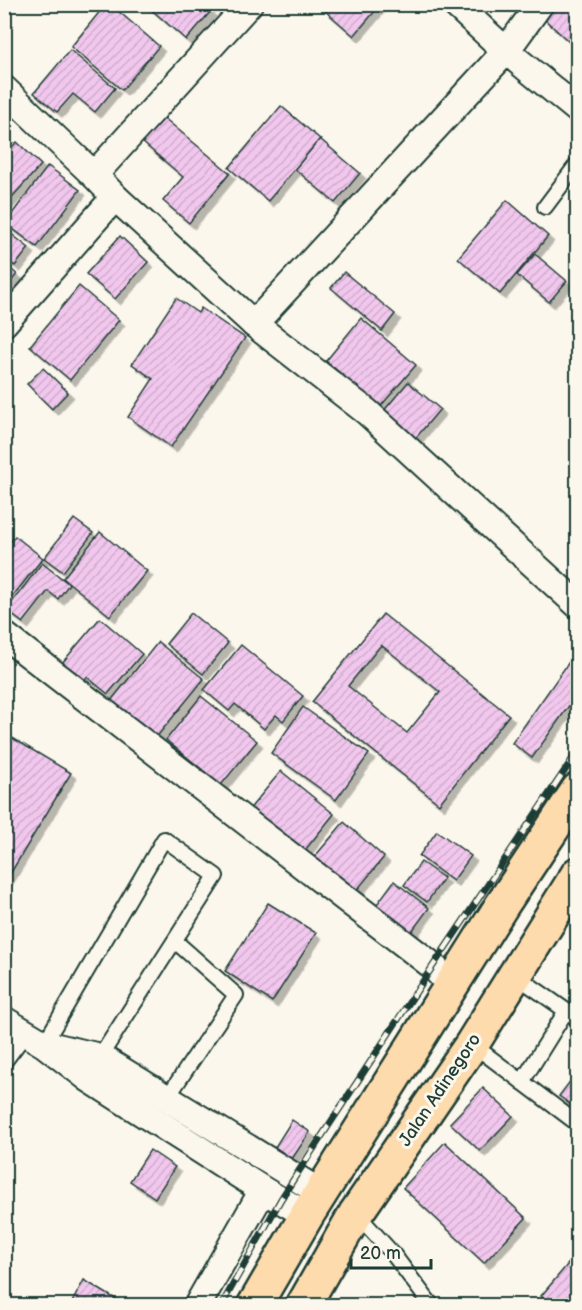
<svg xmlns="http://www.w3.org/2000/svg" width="582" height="1310" font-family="'Balsamiq Sans',sans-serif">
<defs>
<pattern id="building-hatch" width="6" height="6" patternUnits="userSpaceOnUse" patternTransform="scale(1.5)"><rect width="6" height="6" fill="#f2c7ee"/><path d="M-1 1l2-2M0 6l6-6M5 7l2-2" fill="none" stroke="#cfaccd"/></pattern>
<filter id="shadow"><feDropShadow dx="5.5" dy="5.5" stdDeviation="0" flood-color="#0004"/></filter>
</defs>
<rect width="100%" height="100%" fill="#fbf7ec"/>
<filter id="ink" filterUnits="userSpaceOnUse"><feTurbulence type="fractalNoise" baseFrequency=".0167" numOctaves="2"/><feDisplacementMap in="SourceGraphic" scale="12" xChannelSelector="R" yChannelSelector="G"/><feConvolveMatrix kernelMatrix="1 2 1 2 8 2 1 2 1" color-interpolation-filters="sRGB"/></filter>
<g filter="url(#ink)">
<!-- building -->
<g fill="url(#building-hatch)" stroke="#1f3d34" stroke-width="1.5" fill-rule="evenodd" filter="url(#shadow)">
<path d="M106,4H110L159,46L122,90L71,47Z"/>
<path d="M145,4H203L211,11L186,40Z"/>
<path d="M327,4H381L354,36L323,9Z"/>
<path d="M554,4H578V50L542,17Z"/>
<path d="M70,50L115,88L95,112L73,94L57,112L34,93Z"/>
<path d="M281,106L320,139L268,201L229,168Z"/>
<path d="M163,117L230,173L189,223L163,201L183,177L142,142Z"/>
<path d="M320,139L360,173L335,203L295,169Z"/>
<path d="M17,142L41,165L4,206V155Z"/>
<path d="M48,166L80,190L37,247L5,223Z"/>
<path d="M507,200L548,236L500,294L458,258Z"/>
<path d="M4,228L29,248L15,266L4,258Z"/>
<path d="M120,236L148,262L115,299L86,274Z"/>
<path d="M535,254L567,281L549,302L517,275Z"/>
<path d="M4,264L17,274L4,290Z"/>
<path d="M344,272L395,314L382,331L331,288Z"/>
<path d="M79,286L119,320L70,380L30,346Z"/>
<path d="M176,298L198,313L201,308L245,338L171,447L128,417L153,379L132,364Z"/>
<path d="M361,318L416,365L380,407L326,361Z"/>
<path d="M43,368L68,392L52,409L27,384Z"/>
<path d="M408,382L440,409L414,440L382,413Z"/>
<path d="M74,519L93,533L63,572L44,558Z"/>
<path d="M100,532L147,571L110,616L63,578Z"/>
<path d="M15,536L43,558L4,607V549Z"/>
<path d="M42,563L69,584L58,599L48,591L23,623L6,610Z"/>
<path d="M191,613L228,643L203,674L166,644Z"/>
<path d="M383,614L509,715L439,804L312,702ZM381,645L440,692L407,733L348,686Z"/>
<path d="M100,618L142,654L108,694L87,677L78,687L57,669Z"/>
<path d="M158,642L204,679L155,739L110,702Z"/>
<path d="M241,645L303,696L283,721L276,715L264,729L235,704L229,711L204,690Z"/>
<path d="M578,649V693L532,758L512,743Z"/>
<path d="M201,696L257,741L221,785L166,740Z"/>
<path d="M303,707L369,754L336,800L271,753Z"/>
<path d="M4,733L71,773L4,884Z"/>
<path d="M281,771L334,814L302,854L248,811Z"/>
<path d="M344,822L384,857L352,896L311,861Z"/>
<path d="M437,831L471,856L453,881L419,856Z"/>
<path d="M421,862L444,878L427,902L404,885Z"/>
<path d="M394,881L429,908L407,938L372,911Z"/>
<path d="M268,903L316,933L272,1002L225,971Z"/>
<path d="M578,1071V1110L559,1096Z"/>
<path d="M483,1088L513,1116L480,1151L450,1123Z"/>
<path d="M292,1120L310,1132L292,1159L275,1147Z"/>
<path d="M445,1142L526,1218L484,1263L403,1188Z"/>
<path d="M150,1150L175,1167L155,1198L130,1181Z"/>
<path d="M573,1258L578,1262V1306H552L541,1296Z"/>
<path d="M84,1280L127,1306H70Z"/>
</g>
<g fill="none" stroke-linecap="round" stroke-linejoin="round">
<!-- service casing -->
<g stroke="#1f3d34" stroke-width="18">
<g id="service">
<path d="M545,207L578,163"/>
<path d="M515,975L578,1019"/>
<path d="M44,1044L164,839L216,876L98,1060"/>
<path d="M472,1044L578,1124"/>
<path d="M4,1062L26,1033"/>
<path d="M522,1082L566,1011"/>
<path d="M167,1098L236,995L175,941"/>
<path d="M356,1213L393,1254L432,1306"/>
</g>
</g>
<!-- minor casing -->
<g stroke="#1f3d34" stroke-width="30">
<g id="minor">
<path d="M455,4L506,51L578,110"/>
<path d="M4,89L94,175L115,197L254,324L367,412L578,605"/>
<path d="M94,175L249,4"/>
<path d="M4,323L115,197"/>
<path d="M254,324L506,51L540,4"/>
<path d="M4,635L433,966L451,986"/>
<path d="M4,1020L44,1044L88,1078L263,1190L307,1215"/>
<path d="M53,1046L100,1057L321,1193"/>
<path d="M197,1306L263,1190"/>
</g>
</g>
<!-- trunk casing -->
<g stroke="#1f3d34" stroke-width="38">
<g id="trunk">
<path d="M254,1306L307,1215L502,905L578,790"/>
<path d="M303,1306L356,1213L472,1044L578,874"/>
</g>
</g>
<!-- service -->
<use href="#service" stroke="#fbf7ec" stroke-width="14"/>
<!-- minor -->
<use href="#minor" stroke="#fbf7ec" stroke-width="26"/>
<!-- trunk -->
<use href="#trunk" stroke="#fedbac" stroke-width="33"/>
<!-- rail casing -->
<g stroke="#1f3d34" stroke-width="7">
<path id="rail" d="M221,1306L281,1199L295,1177L433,966L578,751"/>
</g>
<!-- rail -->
<use href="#rail" stroke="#fbf7ec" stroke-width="4.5" stroke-dasharray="14" stroke-linecap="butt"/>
</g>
</g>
<g text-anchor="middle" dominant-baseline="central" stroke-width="6" stroke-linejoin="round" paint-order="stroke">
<!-- street labels -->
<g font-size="18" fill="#1f3d34" stroke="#fbf7ec">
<text transform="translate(440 1090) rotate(-56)">Jalan Adinegoro</text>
</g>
</g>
<!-- margin -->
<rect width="582" height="1310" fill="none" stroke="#fbf7ec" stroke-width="24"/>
<rect x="12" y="12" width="558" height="1286" fill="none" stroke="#1f3d34" stroke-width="2" filter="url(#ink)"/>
<!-- scale -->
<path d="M351 1259v9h80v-9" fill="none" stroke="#1f3d34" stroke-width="3"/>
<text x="360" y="1259" font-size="18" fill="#1f3d34" stroke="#fbf7ec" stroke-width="4.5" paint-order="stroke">20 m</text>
</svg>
